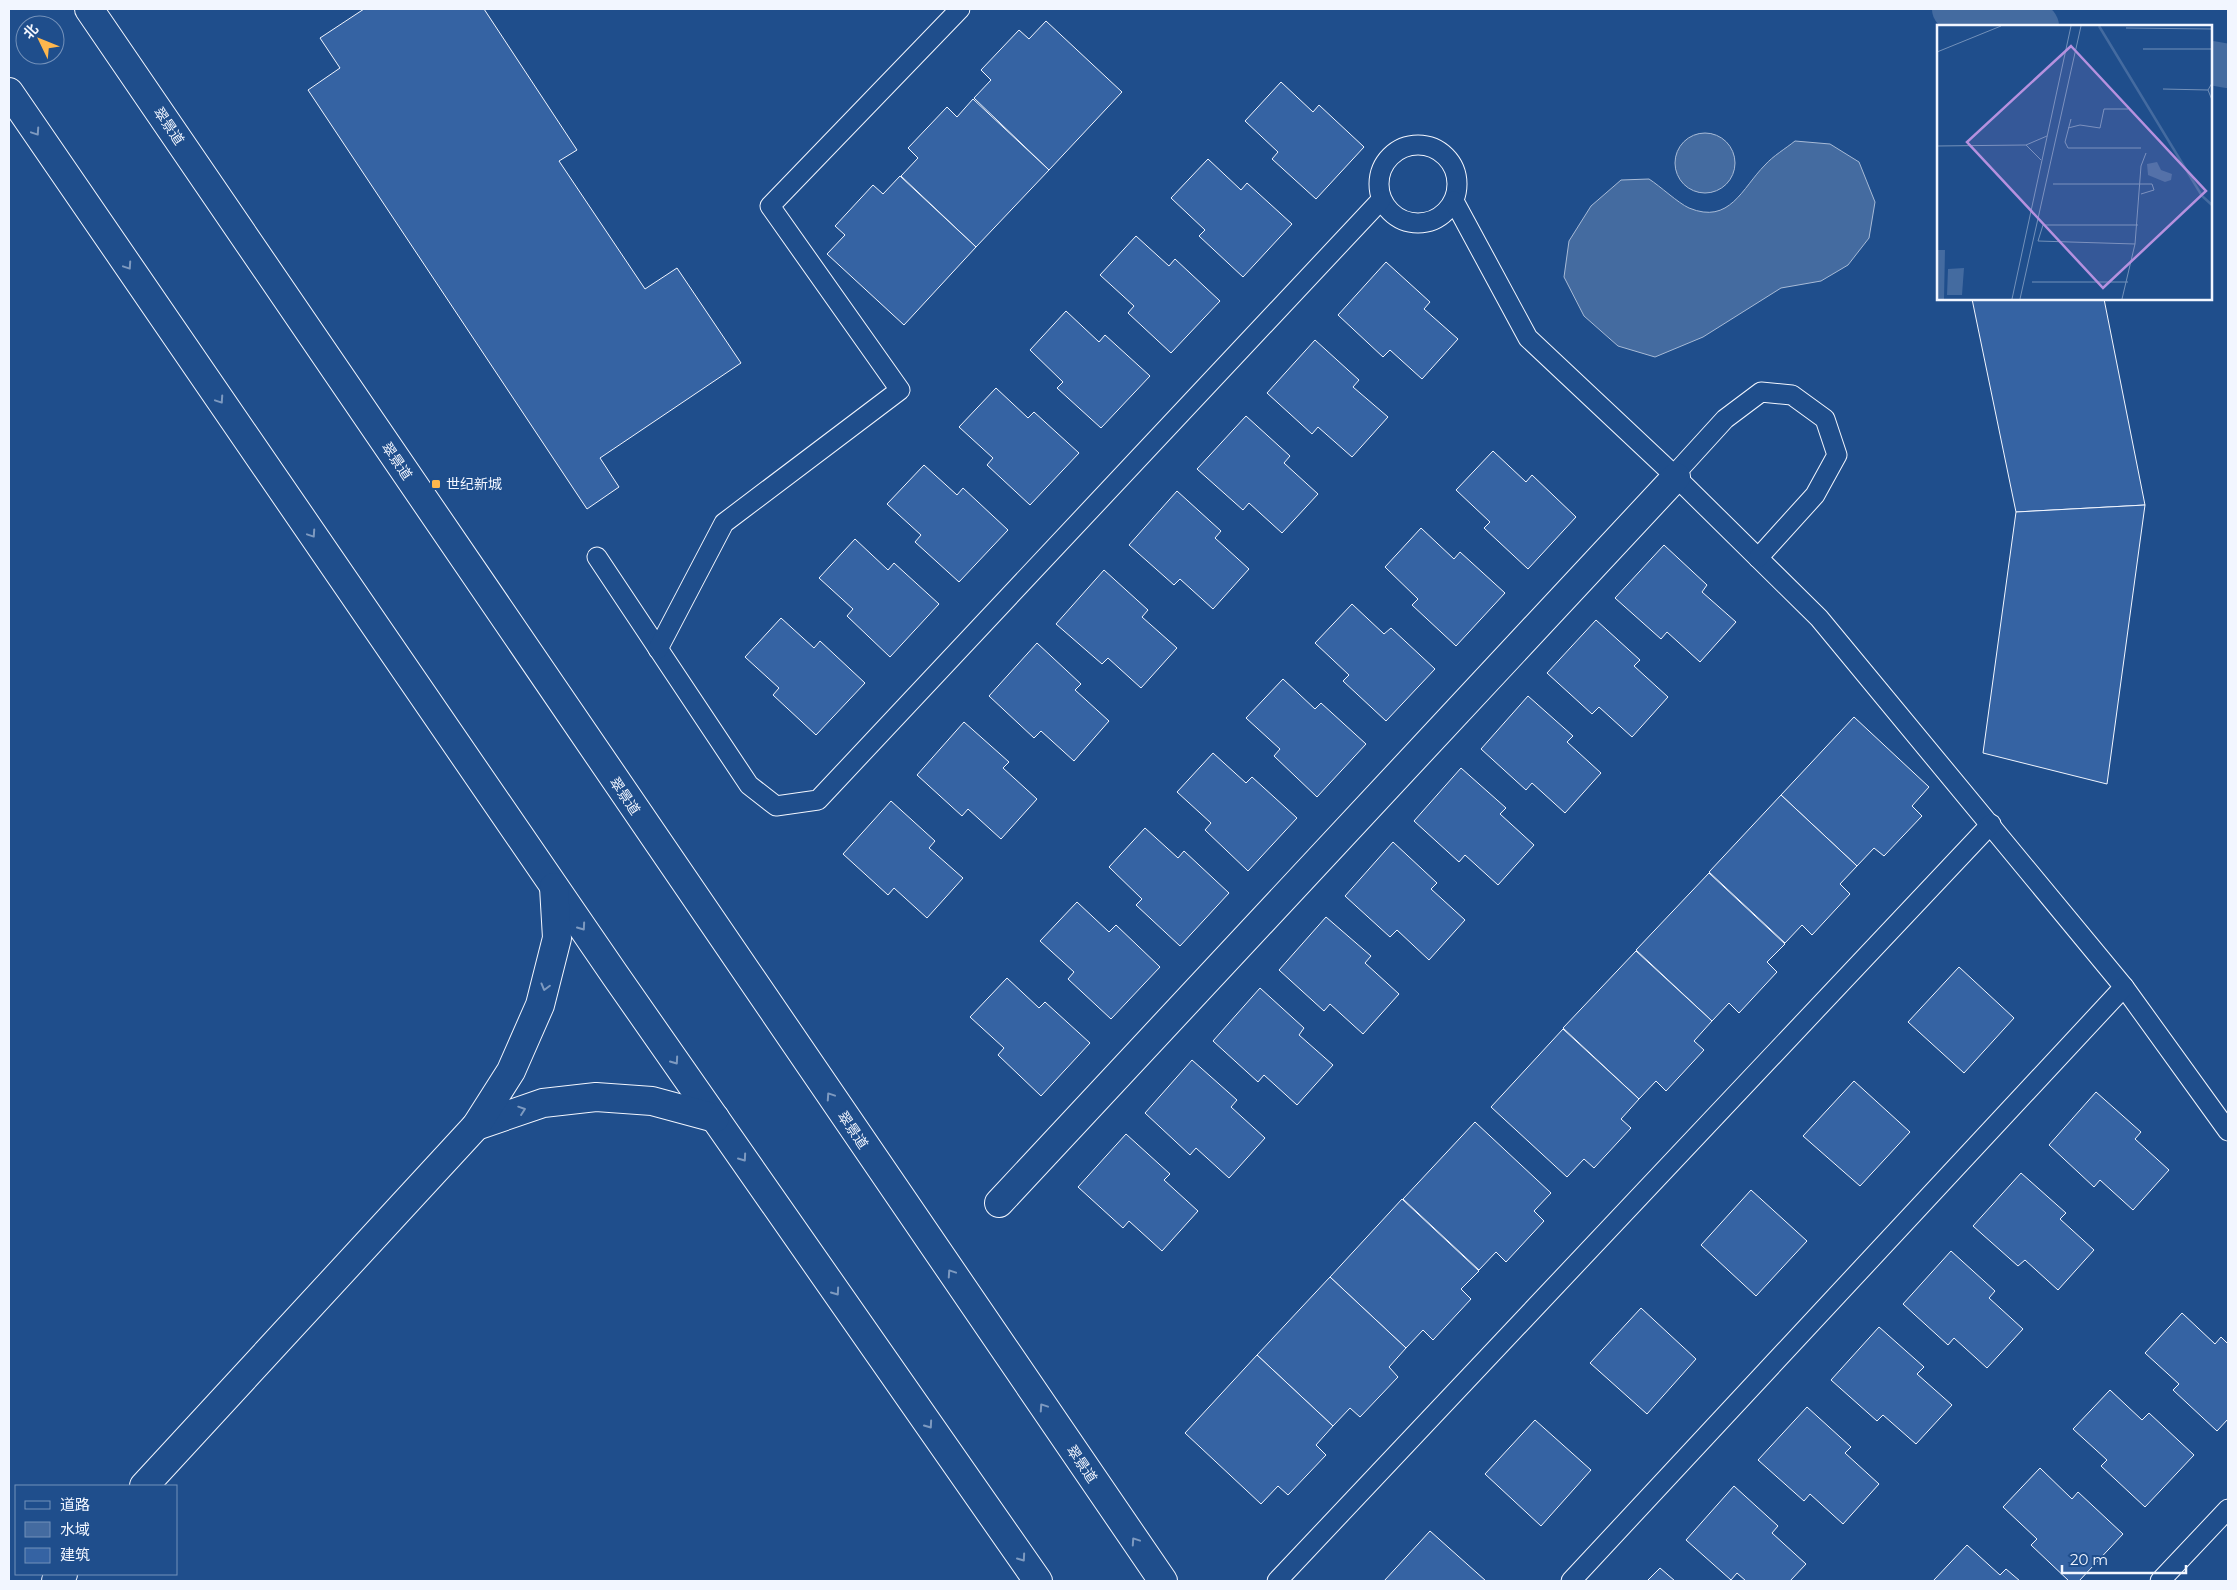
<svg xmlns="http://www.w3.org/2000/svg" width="2237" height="1590" font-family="Montserrat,'Noto Sans SC',sans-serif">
<rect width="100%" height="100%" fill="#1f4e8c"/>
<!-- water -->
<g fill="#446ba0" stroke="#a8bbd7">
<circle cx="1705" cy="163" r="30"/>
<path d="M1795,141L1830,144L1859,162L1875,202L1869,238L1848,265L1821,281L1781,288L1703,337L1655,357L1618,346L1584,316L1564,277L1569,241L1591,206L1621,180L1649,179C1660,186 1678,203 1689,208C1730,225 1742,188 1765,165C1773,156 1785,149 1795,141Z"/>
</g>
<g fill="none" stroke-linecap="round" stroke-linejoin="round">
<!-- canal -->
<g stroke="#446ba0" stroke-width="44">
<path d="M1954,9L2037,26"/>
<path d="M2211,63L2228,66"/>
</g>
</g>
<!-- building -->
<g fill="#3563a3" stroke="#f2f6ff">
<path d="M364,9H484L577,150L559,161L645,289L677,268L741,363L600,458L619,487L587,509L308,90L340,68L320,38Z"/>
<path d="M1046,21L1122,92L1049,170L974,98L991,80L981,70L1019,30L1029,39Z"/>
<path d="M1281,82L1313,112L1319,105L1364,147L1316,199L1272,159L1278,152L1245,121Z"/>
<path d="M973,99L1049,170L976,247L901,176L918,158L908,148L947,107L957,117Z"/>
<path d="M1208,159L1241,190L1247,183L1292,224L1243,277L1199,236L1205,230L1171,198Z"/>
<path d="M900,176L976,247L904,325L827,254L845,235L835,226L873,185L883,194Z"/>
<path d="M1136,236L1169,266L1175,259L1220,301L1171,353L1128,313L1134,306L1100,275Z"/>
<path d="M1386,262L1430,302L1424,309L1458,339L1422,379L1390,350L1383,357L1338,315Z"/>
<path d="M1972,299H2104L2145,505L2016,512Z"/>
<path d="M1066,311L1099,342L1105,335L1150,376L1101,428L1057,388L1063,382L1030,350Z"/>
<path d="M1315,340L1359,380L1353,387L1388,417L1352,457L1318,427L1312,434L1267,393Z"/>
<path d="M996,388L1028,418L1034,412L1079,453L1030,505L987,465L993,458L959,427Z"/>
<path d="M1246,416L1290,456L1284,463L1318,494L1282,533L1249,503L1243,510L1197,469Z"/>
<path d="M1493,451L1526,482L1532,475L1576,517L1528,569L1484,528L1490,522L1456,490Z"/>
<path d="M924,465L957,495L963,488L1008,530L959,582L915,542L921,535L887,504Z"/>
<path d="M1177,491L1221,531L1215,538L1249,569L1213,609L1180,579L1174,585L1129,545Z"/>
<path d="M2145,505L2107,784L1983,753L2016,512Z"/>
<path d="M1421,528L1454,559L1460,552L1505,593L1456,646L1412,605L1418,599L1385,567Z"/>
<path d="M855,539L888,570L894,563L939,604L890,657L847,616L853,609L819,578Z"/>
<path d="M1664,545L1707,585L1702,592L1736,622L1700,662L1667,632L1661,639L1615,598Z"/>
<path d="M1104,570L1148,610L1142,617L1177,648L1141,688L1108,658L1102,664L1056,624Z"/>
<path d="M1352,604L1384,634L1391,628L1435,669L1386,721L1343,681L1349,675L1315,643Z"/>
<path d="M781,618L814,648L820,641L865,683L816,735L773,695L779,688L745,657Z"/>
<path d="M1596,620L1640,660L1634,666L1668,697L1632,737L1599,707L1592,714L1547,673Z"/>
<path d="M1037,643L1081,684L1075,690L1109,721L1074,761L1041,731L1034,738L989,696Z"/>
<path d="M1283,679L1315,709L1321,703L1366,744L1317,797L1274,756L1280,749L1246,718Z"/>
<path d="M1528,696L1573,736L1567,742L1601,773L1565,813L1532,783L1526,790L1481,749Z"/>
<path d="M1854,717L1929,787L1912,806L1922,816L1884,856L1874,848L1857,866L1781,795Z"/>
<path d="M964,722L1009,762L1003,768L1037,799L1001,839L968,809L962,816L917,775Z"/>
<path d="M1213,753L1246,783L1252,777L1297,818L1248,871L1205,830L1211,823L1177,792Z"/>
<path d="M1461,768L1506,808L1500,814L1534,845L1498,885L1465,855L1459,862L1414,821Z"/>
<path d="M1781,795L1857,866L1840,884L1850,894L1812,935L1802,925L1785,943L1709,872Z"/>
<path d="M891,801L935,841L929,848L963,878L927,918L894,888L888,895L843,854Z"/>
<path d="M1145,828L1178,858L1184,851L1229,893L1180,946L1136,905L1142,899L1109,867Z"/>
<path d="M1393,842L1437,883L1431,889L1465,920L1429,960L1397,930L1390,937L1345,896Z"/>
<path d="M1709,873L1785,944L1767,962L1777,972L1739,1013L1729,1003L1712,1021L1636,950Z"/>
<path d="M1077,902L1109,932L1116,925L1160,967L1111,1019L1068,979L1074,972L1040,941Z"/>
<path d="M1326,917L1371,956L1365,963L1399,994L1363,1034L1330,1004L1324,1011L1279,970Z"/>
<path d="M1636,951L1712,1021L1694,1041L1704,1050L1666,1091L1656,1081L1639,1099L1563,1028Z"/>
<path d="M1959,967L2014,1018L1964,1073L1908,1022Z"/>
<path d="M1007,978L1039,1008L1045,1002L1090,1043L1041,1096L998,1055L1004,1048L970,1017Z"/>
<path d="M1260,988L1304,1028L1299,1035L1333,1065L1297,1105L1264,1075L1258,1082L1213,1041Z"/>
<path d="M1563,1029L1639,1099L1621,1119L1631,1128L1594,1168L1584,1159L1567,1177L1491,1107Z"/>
<path d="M1192,1060L1237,1100L1231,1107L1265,1138L1229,1178L1196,1148L1190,1155L1145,1113Z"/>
<path d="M1854,1081L1910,1132L1860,1186L1803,1136Z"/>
<path d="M2096,1092L2141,1132L2135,1139L2169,1170L2133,1210L2100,1180L2094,1187L2049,1145Z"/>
<path d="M1475,1122L1551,1193L1534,1211L1544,1221L1506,1262L1496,1252L1479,1270L1403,1199Z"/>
<path d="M1126,1134L1170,1174L1164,1180L1198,1211L1162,1251L1129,1221L1123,1228L1078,1187Z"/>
<path d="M2021,1173L2066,1213L2060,1219L2094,1250L2058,1290L2025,1260L2018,1266L1973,1226Z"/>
<path d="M1751,1190L1807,1241L1756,1296L1701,1245Z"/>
<path d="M1402,1199L1479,1271L1461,1289L1471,1299L1433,1340L1423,1330L1406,1348L1330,1277Z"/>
<path d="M1951,1251L1995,1291L1989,1298L2023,1329L1987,1368L1954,1338L1948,1345L1903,1304Z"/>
<path d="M1330,1277L1406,1348L1389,1367L1398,1377L1360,1417L1350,1408L1333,1426L1257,1355Z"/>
<path d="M1641,1308L1696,1359L1647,1414L1590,1363Z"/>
<path d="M2182,1313L2215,1344L2221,1337L2228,1344V1419L2217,1431L2173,1390L2179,1384L2145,1353Z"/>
<path d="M1879,1327L1924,1367L1917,1374L1952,1405L1916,1444L1883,1415L1877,1421L1831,1380Z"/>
<path d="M1257,1355L1333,1426L1316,1445L1326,1455L1288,1495L1278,1486L1261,1504L1185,1433Z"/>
<path d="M2110,1390L2142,1420L2149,1413L2194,1455L2145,1507L2101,1466L2107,1460L2073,1429Z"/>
<path d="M1807,1407L1851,1447L1845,1453L1879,1484L1843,1524L1810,1494L1804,1501L1758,1460Z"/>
<path d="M1535,1420L1591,1470L1541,1526L1485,1474Z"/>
<path d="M2040,1468L2072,1499L2078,1492L2123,1534L2079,1581H2069L2031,1545L2037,1539L2003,1507Z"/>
<path d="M1734,1486L1778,1526L1772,1533L1806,1564L1790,1581H1746L1737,1573L1731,1580L1686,1540Z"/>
<path d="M1430,1531L1486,1581H1384Z"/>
<path d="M1967,1545L2000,1575L2006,1569L2020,1581H1933Z"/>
<path d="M1660,1568L1675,1581H1647Z"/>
</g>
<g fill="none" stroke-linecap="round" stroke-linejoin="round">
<!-- lane casing -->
<g stroke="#f2f6ff" stroke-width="21">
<g id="lane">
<circle cx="1418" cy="184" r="39"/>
<path d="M1454,201L1528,338L1676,477L1819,618L2124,987L2228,1131"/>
<path d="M1674,475L1725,419L1761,392L1792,395L1825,419L1837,455L1815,495L1758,558"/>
<path d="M597,557L749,785L776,806L818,800L1381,200"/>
<path d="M658,649L724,523L900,390L770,206L960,9"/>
<path d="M1277,1581L1991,824"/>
<path d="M1571,1581L2124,987"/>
<path d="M2160,1581L2228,1509"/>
</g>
</g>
<!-- street casing -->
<g stroke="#f2f6ff" stroke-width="30">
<path id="street" d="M999,1203L1676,477"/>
</g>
<!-- secondary casing -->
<g stroke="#f2f6ff" stroke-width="30">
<g id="secondary">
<path d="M89,9L1163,1581"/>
<path d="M9,92L615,975L1038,1581"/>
<path d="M476,1126L543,1103L596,1097L652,1101L715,1118"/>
<path d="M144,1486L476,1126L511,1071L540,1005L557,938L554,887"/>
<path d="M56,1581L63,1574"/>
</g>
</g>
<!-- lane -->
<use href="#lane" stroke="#1f4e8c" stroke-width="19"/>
<!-- street -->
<use href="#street" stroke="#1f4e8c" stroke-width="28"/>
<!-- secondary -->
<use href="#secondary" stroke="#1f4e8c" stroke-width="28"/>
</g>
<!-- one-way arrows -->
<defs><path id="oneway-chevron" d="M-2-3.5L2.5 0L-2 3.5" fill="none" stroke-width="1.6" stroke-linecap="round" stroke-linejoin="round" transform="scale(1.25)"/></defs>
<g stroke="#7e9ac0">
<use href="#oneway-chevron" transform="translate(36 132) rotate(56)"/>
<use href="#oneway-chevron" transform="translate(128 266) rotate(56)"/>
<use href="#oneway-chevron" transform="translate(220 400) rotate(56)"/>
<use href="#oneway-chevron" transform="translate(312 534) rotate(56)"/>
<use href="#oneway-chevron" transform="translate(582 927) rotate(55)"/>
<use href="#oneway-chevron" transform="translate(545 987) rotate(105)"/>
<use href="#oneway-chevron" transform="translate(675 1061) rotate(55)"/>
<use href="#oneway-chevron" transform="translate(830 1096) rotate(-124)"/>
<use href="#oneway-chevron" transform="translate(522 1110) rotate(-19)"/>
<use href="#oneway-chevron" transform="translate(743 1158) rotate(55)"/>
<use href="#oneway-chevron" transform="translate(951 1273) rotate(-124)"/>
<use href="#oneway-chevron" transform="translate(836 1292) rotate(55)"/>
<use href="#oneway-chevron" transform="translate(1043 1407) rotate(-124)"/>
<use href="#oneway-chevron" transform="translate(929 1425) rotate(55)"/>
<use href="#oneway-chevron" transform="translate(1135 1541) rotate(-124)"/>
<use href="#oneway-chevron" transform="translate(1022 1558) rotate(55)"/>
</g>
<!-- markers -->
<rect fill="#ffb74d" stroke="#1f4e8c" stroke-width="2" x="431" y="479" width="10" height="10" rx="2.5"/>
<g text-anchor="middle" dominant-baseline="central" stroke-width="4" stroke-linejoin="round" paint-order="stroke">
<!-- street labels -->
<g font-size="14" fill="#f2f6ff" stroke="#1f4e8c">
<text transform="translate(169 126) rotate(56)">翠景道</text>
<text transform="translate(397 461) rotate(56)">翠景道</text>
<text transform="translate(625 796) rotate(56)">翠景道</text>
<text transform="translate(853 1130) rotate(56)">翠景道</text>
<text transform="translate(1082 1464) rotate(56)">翠景道</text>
</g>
<!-- poi labels -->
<g font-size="14" fill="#f2f6ff" stroke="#1f4e8c" text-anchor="start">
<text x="446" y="484">世纪新城</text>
</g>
</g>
<!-- overview -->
<g transform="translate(1937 25)">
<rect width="275" height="275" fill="#1f4e8c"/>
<path d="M220,137L224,145L235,149L234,155L228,157L211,150L210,139ZM0,225H8L7,274H0ZM27,243L25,270H10L11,244Z" fill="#446ba0"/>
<path fill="none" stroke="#446ba0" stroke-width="2.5" d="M162,1L265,171L275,180"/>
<path fill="none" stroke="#7391ba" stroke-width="1" d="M189,3L275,4M206,24H275M0,27L64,1M275,58L271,65L275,75M226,64L271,65M134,94L128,117L131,123H204M131,103L143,100L163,103L167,84H191M89,120L104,135M0,121L89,120L110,111M116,159H204M204,169L217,165L215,159H204M198,219L101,216L106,200H201M95,257H191M75,274L134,1M83,274L144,1M185,274L198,219L204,141L209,128"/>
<path fill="#b691df" fill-opacity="0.15" stroke="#b691df" stroke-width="2.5" d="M134,21L269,166L166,263L30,117Z"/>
<rect width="275" height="275" fill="none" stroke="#f2f6ff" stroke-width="2.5"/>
</g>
<!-- border -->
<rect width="2237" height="1590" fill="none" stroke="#f2f6ff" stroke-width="20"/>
<!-- legend -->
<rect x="15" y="1485" width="162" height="90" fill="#1f4e8c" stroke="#7391ba"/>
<rect x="25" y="1501" width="25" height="8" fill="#1f4e8c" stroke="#7391ba"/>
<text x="60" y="1510" font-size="15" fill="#f2f6ff">道路</text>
<rect x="25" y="1522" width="25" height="15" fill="#446ba0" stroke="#7391ba"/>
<text x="60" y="1535" font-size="15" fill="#f2f6ff">水域</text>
<rect x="25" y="1548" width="25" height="15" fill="#3563a3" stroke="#7391ba"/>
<text x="60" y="1560" font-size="15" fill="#f2f6ff">建筑</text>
<!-- north arrow -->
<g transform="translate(40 40) rotate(313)"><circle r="24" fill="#1f4e8c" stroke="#7391ba"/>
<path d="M0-4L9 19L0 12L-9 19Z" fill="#ffb74d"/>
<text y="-8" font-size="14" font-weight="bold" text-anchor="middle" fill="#f2f6ff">北</text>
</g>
<!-- scale -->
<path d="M2062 1565v8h124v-8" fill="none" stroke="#f2f6ff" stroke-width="2.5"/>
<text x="2070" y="1565" font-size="15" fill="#f2f6ff" stroke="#1f4e8c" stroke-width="4" paint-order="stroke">20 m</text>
</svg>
